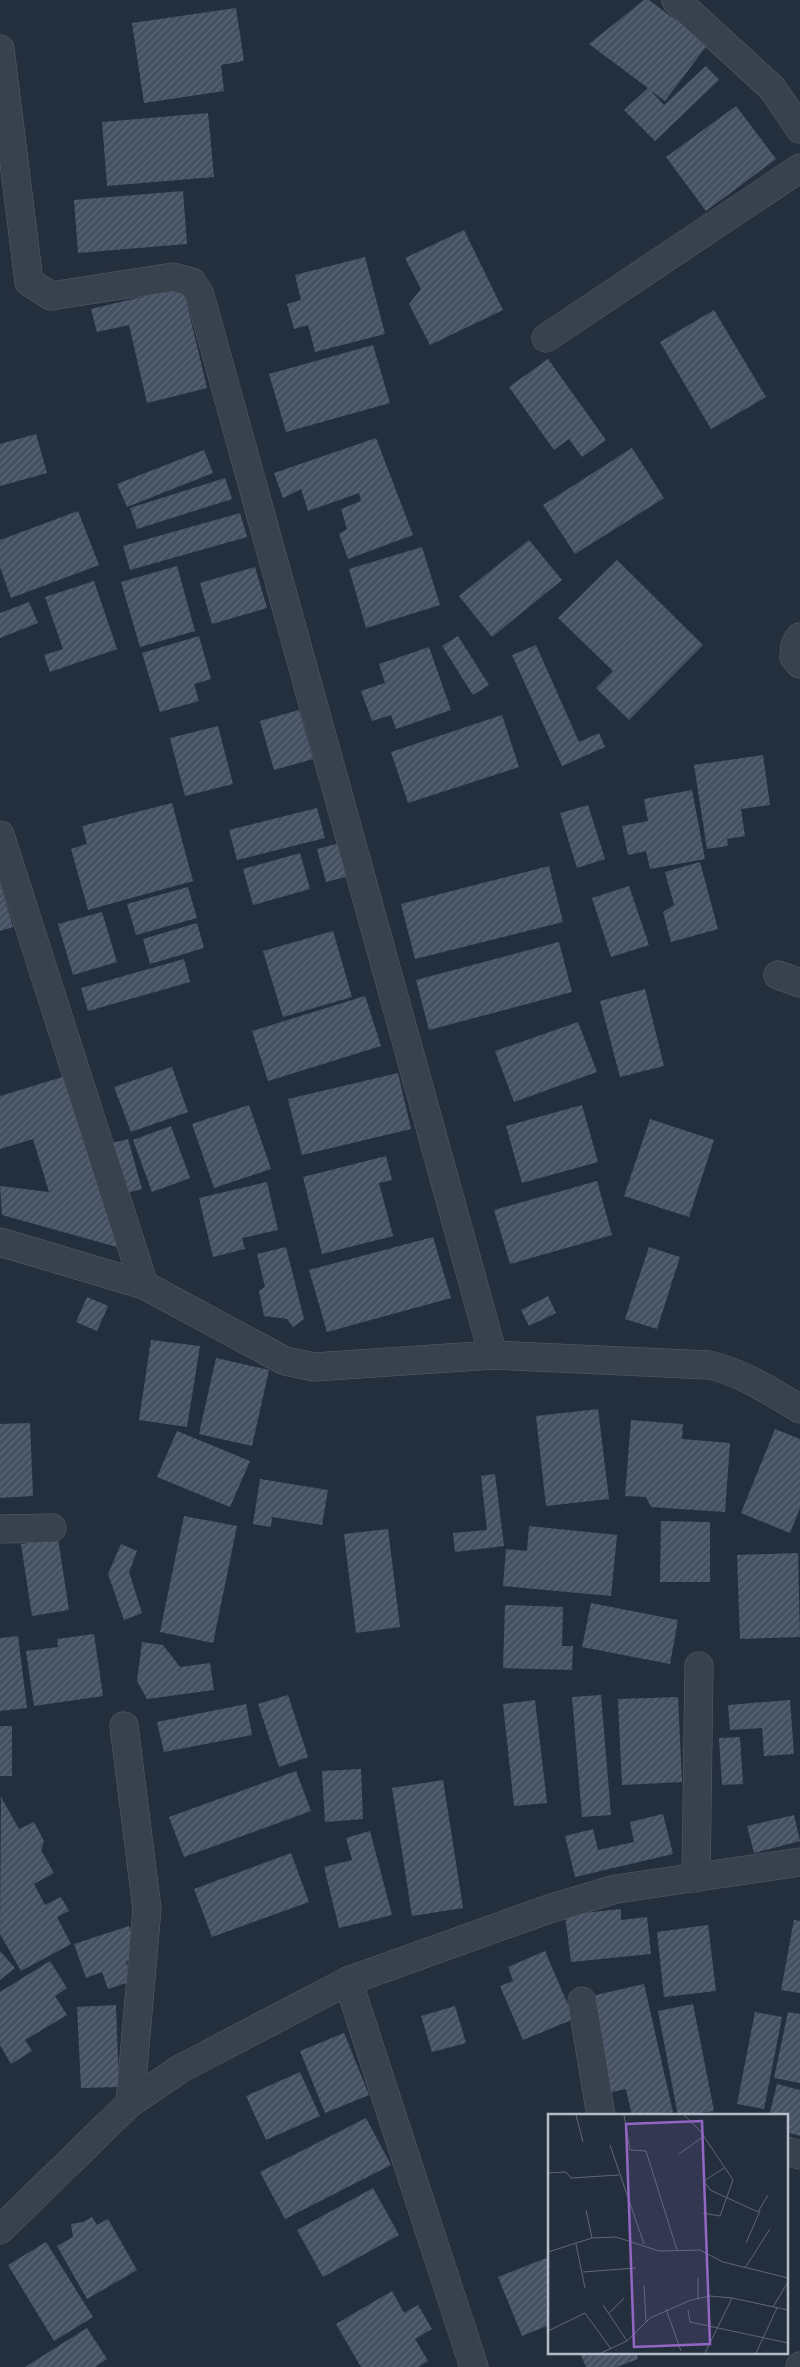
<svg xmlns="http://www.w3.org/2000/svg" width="800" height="2367" font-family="'Fira Sans Condensed',sans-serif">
<defs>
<pattern id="building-hatch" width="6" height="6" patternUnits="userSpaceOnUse" patternTransform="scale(1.25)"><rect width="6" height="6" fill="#455162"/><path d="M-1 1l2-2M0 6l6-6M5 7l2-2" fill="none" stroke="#5d6877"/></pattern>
</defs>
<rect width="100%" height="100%" fill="#242f3e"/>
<!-- building -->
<g fill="url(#building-hatch)">
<path d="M644,0H649L708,44L665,101L650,90L664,105L706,66L719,80L655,141L624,110L648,88L589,44Z"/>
<path d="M236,8L244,61L221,65L224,91L144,103L132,23Z"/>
<path d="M736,106L776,159L706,211L666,157Z"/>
<path d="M208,113L214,177L107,186L102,122Z"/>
<path d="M183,191L187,244L78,253L74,200Z"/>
<path d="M464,230L503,310L430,345L409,304L421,289L405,258Z"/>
<path d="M365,257L385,334L315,352L308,325L294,329L287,304L301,300L295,275Z"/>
<path d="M183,287L207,388L147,403L129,325L97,332L91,309Z"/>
<path d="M714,310L766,397L711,429L660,342Z"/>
<path d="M373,345L390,403L286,432L269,374Z"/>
<path d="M548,359L606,440L582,457L569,439L554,450L509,387Z"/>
<path d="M36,434L47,473L0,486V444Z"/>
<path d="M376,438L413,535L348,559L339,534L347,529L341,509L361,501L359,493L308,511L301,489L283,498L274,473Z"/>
<path d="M632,448L664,498L575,554L543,505Z"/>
<path d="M204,450L213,473L127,507L117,484Z"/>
<path d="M225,478L232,499L137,529L130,508Z"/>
<path d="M78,511L99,565L11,598L0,567V540Z"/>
<path d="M240,513L247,537L130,570L123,546Z"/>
<path d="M529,540L562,580L492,637L459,596Z"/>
<path d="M422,547L440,605L366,628L349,569Z"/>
<path d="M617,560L703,645L629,720L596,688L613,671L558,618Z"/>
<path d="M177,566L195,631L140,647L121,582Z"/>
<path d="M255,567L267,608L212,624L200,583Z"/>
<path d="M94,581L117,649L50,672L44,655L63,649L45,597Z"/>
<path d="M29,602L38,623L0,638V613Z"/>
<path d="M199,636L211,679L194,684L199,701L160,712L142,653Z"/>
<path d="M458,636L489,685L473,695L442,646Z"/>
<path d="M536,645L579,742L599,733L605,747L562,766L512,655Z"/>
<path d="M429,647L451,710L396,729L391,715L372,721L361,691L385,683L379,664Z"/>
<path d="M299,710L313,759L274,770L260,721Z"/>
<path d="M502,715L519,767L408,803L391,752Z"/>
<path d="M218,726L233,784L185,796L170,738Z"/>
<path d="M763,755L770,805L741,809L745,836L727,839L728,846L707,849L694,765Z"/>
<path d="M692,790L705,859L650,869L646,851L628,855L622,826L648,821L644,799Z"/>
<path d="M172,803L193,881L88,910L71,849L87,844L82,826Z"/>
<path d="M588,805L605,859L577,868L560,813Z"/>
<path d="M317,808L325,838L237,860L229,830Z"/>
<path d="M340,843L349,876L326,882L317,849Z"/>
<path d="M300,853L310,889L253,905L243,869Z"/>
<path d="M700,862L718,929L671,942L663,912L674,905L665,872Z"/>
<path d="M549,866L563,922L415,959L401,904Z"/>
<path d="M0,882L13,927L0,931Z"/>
<path d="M629,886L649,945L611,957L592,898Z"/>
<path d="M188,887L197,918L136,935L127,904Z"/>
<path d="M102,912L117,962L73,975L58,924Z"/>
<path d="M197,923L204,948L150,964L143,939Z"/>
<path d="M333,931L352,997L283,1017L263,951Z"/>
<path d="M559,942L572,992L429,1030L416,980Z"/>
<path d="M184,959L190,982L88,1011L81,988Z"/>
<path d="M645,989L664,1066L620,1077L600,1001Z"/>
<path d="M365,996L381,1046L268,1081L252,1031Z"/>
<path d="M578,1022L597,1072L514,1102L495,1051Z"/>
<path d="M172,1067L188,1112L131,1132L114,1087Z"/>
<path d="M398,1073L411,1129L302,1155L288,1099Z"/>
<path d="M66,1076L117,1247L2,1215L0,1186L49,1192L33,1139L0,1149V1096Z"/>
<path d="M249,1105L271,1169L214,1188L192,1124Z"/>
<path d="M582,1105L598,1162L522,1183L506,1126Z"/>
<path d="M650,1119L714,1140L689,1217L624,1196Z"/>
<path d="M171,1126L190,1178L152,1192L133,1140Z"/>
<path d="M128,1139L142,1189L119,1195L104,1145Z"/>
<path d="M386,1156L392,1180L379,1183L393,1236L322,1254L303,1177Z"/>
<path d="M597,1181L612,1235L510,1264L494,1210Z"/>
<path d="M267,1182L278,1230L242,1238L245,1249L213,1257L199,1198Z"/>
<path d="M433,1237L451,1298L327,1332L309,1270Z"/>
<path d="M286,1247L304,1319L293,1327L287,1319L264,1316L259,1291L265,1287L257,1254Z"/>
<path d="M649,1247L680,1257L657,1329L625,1319Z"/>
<path d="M548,1296L556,1313L529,1326L521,1310Z"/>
<path d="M87,1297L108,1306L97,1331L76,1322Z"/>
<path d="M151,1340L200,1346L187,1427L139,1420Z"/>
<path d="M216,1358L269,1370L252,1446L199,1434Z"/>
<path d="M598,1409L609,1499L546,1506L536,1416Z"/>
<path d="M631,1420L683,1424L682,1439L730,1443L725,1512L651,1507L646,1497L625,1496Z"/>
<path d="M30,1423L33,1496L0,1498V1424Z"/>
<path d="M775,1429L800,1439V1508L790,1533L741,1513Z"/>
<path d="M177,1431L250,1461L230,1507L157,1477Z"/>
<path d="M495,1474L504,1546L455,1552L453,1533L487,1530L481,1476Z"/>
<path d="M260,1479L328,1490L322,1525L272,1517L271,1527L253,1524Z"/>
<path d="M184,1516L237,1526L213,1643L160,1632Z"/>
<path d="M661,1521L710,1522V1582H660Z"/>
<path d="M529,1526L617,1535L611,1596L503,1586L506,1549L527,1551Z"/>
<path d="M388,1529L400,1627L356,1633L344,1534Z"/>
<path d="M58,1539L69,1610L32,1616L21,1544Z"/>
<path d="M121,1544L137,1551L129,1572L142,1613L124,1620L108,1574Z"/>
<path d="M798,1553L800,1637L740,1639L737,1555Z"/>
<path d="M591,1603L678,1620L670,1664L582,1647Z"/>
<path d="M505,1605L563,1607L562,1646H573L572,1670L503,1668Z"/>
<path d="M94,1634L103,1696L34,1706L26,1651L58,1647L57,1639Z"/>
<path d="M18,1636L27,1708L0,1711V1638Z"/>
<path d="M142,1642L163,1645L180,1667L210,1663L214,1690L147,1699L137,1681Z"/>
<path d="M288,1695L308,1757L279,1767L258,1704Z"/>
<path d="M601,1695L611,1815L582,1817L572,1697Z"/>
<path d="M678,1697L682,1782L622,1785L618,1699Z"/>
<path d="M535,1700L547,1803L514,1806L503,1704Z"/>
<path d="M790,1700L794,1754L764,1756L762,1728L730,1730L728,1705Z"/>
<path d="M246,1704L252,1735L164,1752L157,1722Z"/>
<rect x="0" y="1726" width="12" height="50"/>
<path d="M740,1737L743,1784L722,1785L719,1738Z"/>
<path d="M361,1769L363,1819L325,1822L322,1771Z"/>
<path d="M296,1771L311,1811L184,1857L169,1817Z"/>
<path d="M443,1780L463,1908L412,1916L392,1788Z"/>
<path d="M1,1797L19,1829L34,1822L44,1841L41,1850L54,1873L34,1884L45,1905L61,1897L69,1911L57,1917L71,1944L21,1971L0,1934Z"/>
<path d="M663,1814L673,1854L575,1877L565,1836L593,1829L598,1850L634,1842L630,1822Z"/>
<path d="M794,1815L800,1841L754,1853L747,1826Z"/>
<path d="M370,1831L392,1915L339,1928L324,1867L352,1860L346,1838Z"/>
<path d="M291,1853L309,1902L212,1937L194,1889Z"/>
<path d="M621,1909V1920L647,1917L651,1954L571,1962L565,1915Z"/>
<path d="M794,1920L800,1921V1993L781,1990Z"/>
<path d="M708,1925L716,1991L664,1997L657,1932Z"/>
<path d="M129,1926L137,1951L126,1962L132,1981L108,1989L102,1972L86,1978L74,1944Z"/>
<path d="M0,1951L15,1968L0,1980Z"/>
<path d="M545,1951L574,2019L523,2040L500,1986L513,1981L508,1967Z"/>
<path d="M50,1961L67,1988L55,1996L67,2015L25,2040L32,2051L11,2064L0,2045V1992Z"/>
<path d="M644,1984L673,2112L657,2116H632L626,2089L608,2093L587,1997Z"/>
<path d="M693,2004L714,2111L678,2116L658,2011Z"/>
<path d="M116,2005L119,2087L81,2088L77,2007Z"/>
<path d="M455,2006L466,2043L432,2052L421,2016Z"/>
<path d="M755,2012L782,2017L764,2109L737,2104Z"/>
<path d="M788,2012L800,2014V2083L774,2078Z"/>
<path d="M344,2033L369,2095L325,2113L300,2051Z"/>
<path d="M300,2072L320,2116L266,2140L246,2096Z"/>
<path d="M777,2084L800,2090V2136L786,2132V2116H769Z"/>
<path d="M366,2118L391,2165L285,2219L260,2172Z"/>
<path d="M373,2188L399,2235L323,2277L297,2230Z"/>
<path d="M92,2217L97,2225L108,2219L137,2270L87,2299L57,2246L73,2237L71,2224L83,2222Z"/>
<path d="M46,2242L93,2317L54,2341L8,2265Z"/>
<path d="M549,2257V2325L522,2336L498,2277Z"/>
<path d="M392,2291L404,2313L418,2305L432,2329L415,2339L428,2361L418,2367H361L336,2324Z"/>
<path d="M87,2328L107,2359L95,2367H25Z"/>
<path d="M580,2353H636L638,2359L617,2367H586Z"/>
</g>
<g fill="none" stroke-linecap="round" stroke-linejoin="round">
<!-- minor casing -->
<g stroke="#565f6c" stroke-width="29">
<g id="minor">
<path d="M676,0L772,88L800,129"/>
<path d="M0,49L29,282L51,296L173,277L192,282L200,295L493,1355"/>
<path d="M546,338L800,168"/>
<path d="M800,637L795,645L794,657L800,664"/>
<path d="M0,835L144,1285"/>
<path d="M778,975L800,983"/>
<path d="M0,1242L144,1285L285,1361L314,1367L493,1355L709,1365C743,1373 770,1391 800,1409"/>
<path d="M0,1529L52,1528"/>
<path d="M124,1726L147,1909L130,2103"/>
<path d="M696,1878L699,1666"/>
<path d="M348,1981L474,2367"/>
<path d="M582,2001L601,2116"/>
<path d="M786,2151L800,2155"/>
<path d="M0,2230L130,2103L180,2069L348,1981L549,1909L616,1889L800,1862"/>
<path d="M800,2367V2366"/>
</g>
</g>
<!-- minor -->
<use href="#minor" stroke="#38414e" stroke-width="28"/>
</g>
<!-- overview -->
<g transform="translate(548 2114)">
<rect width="240" height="240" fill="#242f3e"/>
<path fill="none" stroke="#5e6776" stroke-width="1" d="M28,1L35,28M76,1L82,36L98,37L129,136M136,1L153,18L185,66L172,102L155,99M62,31L96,130M131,40L156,22M176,54L156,67L162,76L210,98L220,81M0,59L18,58L23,64L71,61M38,96L44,124M198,129L212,97M28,130L37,174M0,138L44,124L68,123L111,137L152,136L175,148L240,164M197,154L222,115M35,158L88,154M150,164V184M96,172L98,207M55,191L79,227M225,193L240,168M118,195L133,237M140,196L142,208L240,229M61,199L76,184M0,217L37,199L63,235M53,239L79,227L102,204L143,186L162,182L184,184L240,196M157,239L184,184M208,239L229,194"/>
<path fill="#9266c3" fill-opacity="0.15" stroke="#9266c3" stroke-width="2.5" d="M154,7L162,230L86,233L78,10Z"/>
<rect width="240" height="240" fill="none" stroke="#b4bcc9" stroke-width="2.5"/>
</g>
</svg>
